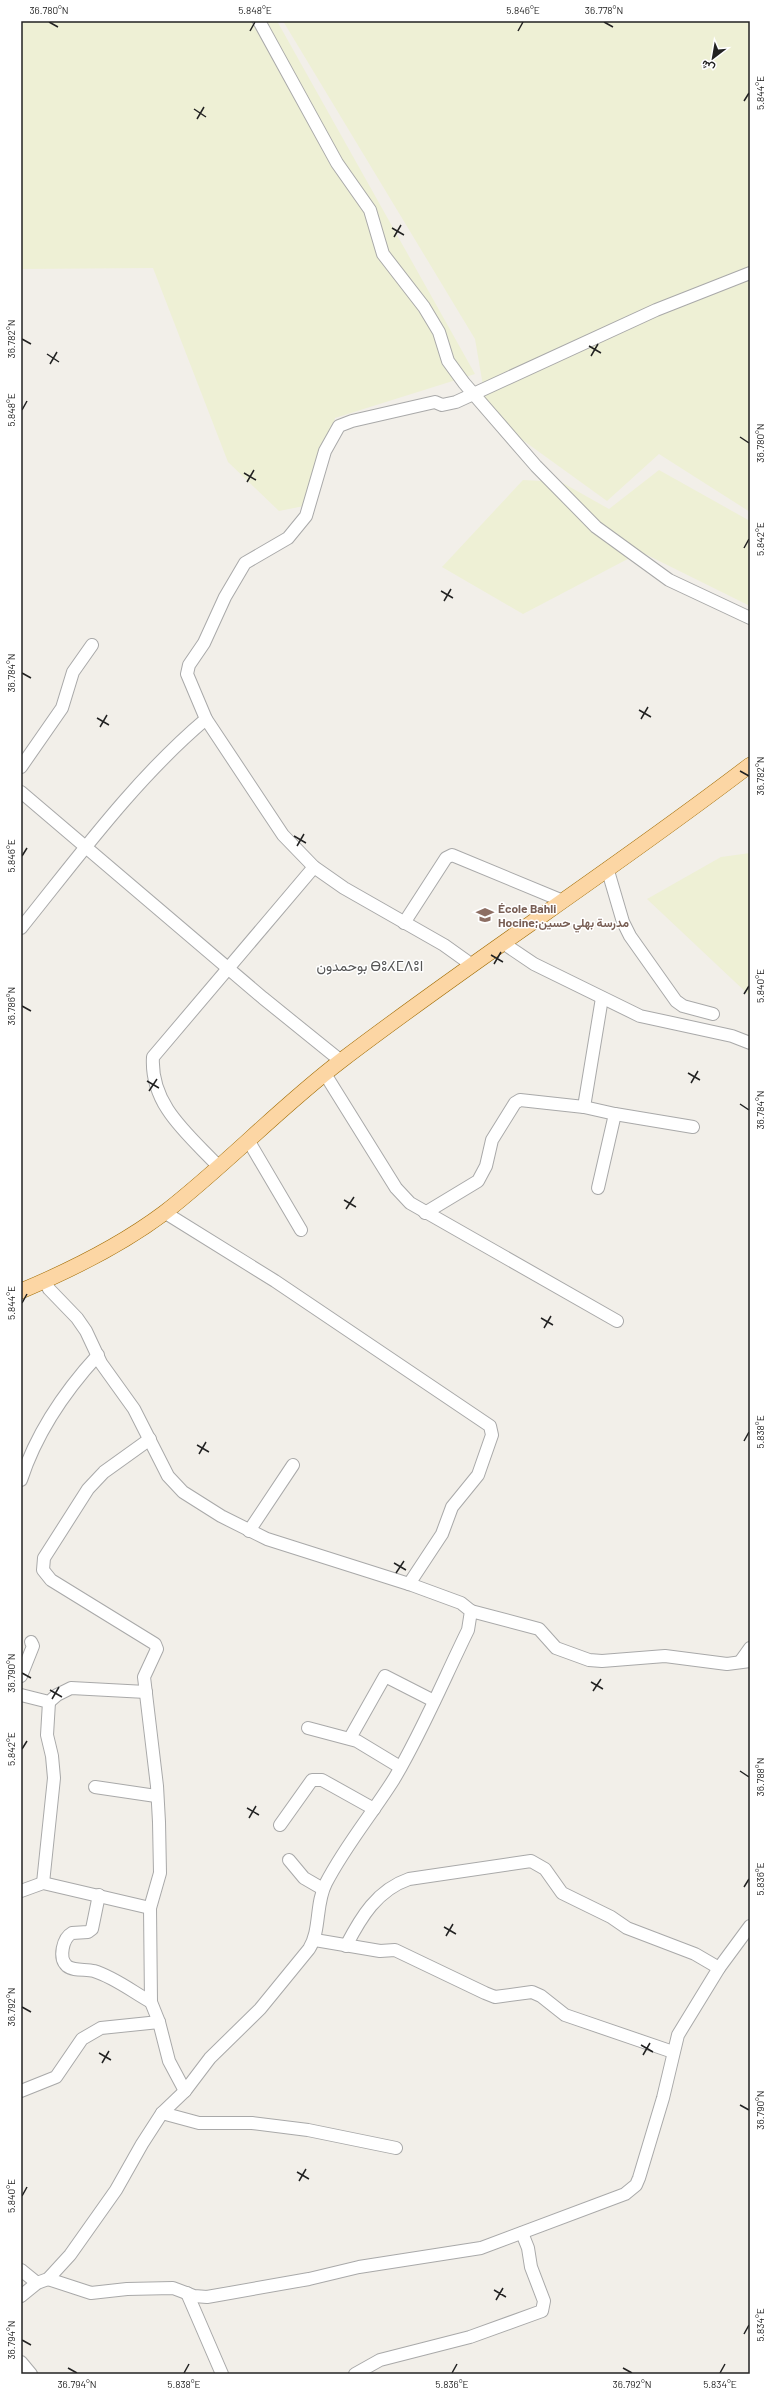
<svg xmlns="http://www.w3.org/2000/svg" width="771" height="2395" font-family="Barlow,Vazirmatn,'Noto Sans Tifinagh',sans-serif">
<rect width="100%" height="100%" fill="#f2efe9"/>
<!-- farmland -->
<g fill="#eef0d5">
<path d="M21,21H277L475,374L335,418L314,504L279,511L228,462L153,268L21,269Z"/>
<path d="M283,21H750V512L659,454L607,501L488,415L475,339Z"/>
<path d="M659,470L750,521V606L641,552L523,614L442,567L523,480L561,482L609,509Z"/>
<path d="M750,853V996L647,899L721,857Z"/>
</g>
<g fill="none" stroke-linecap="round" stroke-linejoin="round">
<!-- minor casing -->
<g stroke="#a9a9a9" stroke-width="14">
<g id="minor">
<path d="M259,21L337,163L370,210L383,254L424,307L439,332L448,361L464,383L536,466L596,527L669,580L750,618"/>
<path d="M21,767L62,708L73,672L92,645"/>
<path d="M21,792L263,998L341,1061"/>
<path d="M608,871L623,922L630,936L676,1001L683,1006L713,1014"/>
<path d="M404,923L446,858L452,855L563,901"/>
<path d="M21,928C79,856 135,779 206,719"/>
<path d="M503,943L534,964L640,1016L732,1036L750,1043"/>
<path d="M472,965L444,945L344,888L314,867L283,835L206,719L187,674L189,665L204,643L225,597L245,563L288,538L306,516L325,451L339,426L352,421L435,402L442,405L456,402L656,310L750,273"/>
<path d="M325,1074L396,1188L410,1203L617,1321"/>
<path d="M584,1107L602,998"/>
<path d="M248,1140L301,1230"/>
<path d="M218,1166C188,1134 150,1105 153,1057L314,867"/>
<path d="M598,1188L615,1114"/>
<path d="M164,1212L275,1281L490,1426L492,1435L478,1475L452,1507L442,1534L409,1584"/>
<path d="M425,1213L478,1181L486,1166L492,1140L515,1103L520,1100L584,1107L615,1114L693,1127"/>
<path d="M150,1439L104,1472L88,1489L44,1558L43,1570L51,1580L155,1644L157,1649L144,1677L157,1786L159,1822L160,1873L150,1908L151,2002L159,2022L169,2061L185,2091"/>
<path d="M21,1480C36,1434 65,1391 98,1355"/>
<path d="M249,1531L293,1465"/>
<path d="M471,1611L539,1629L556,1648L589,1660L602,1661L665,1656L727,1664L750,1661"/>
<path d="M740,1662L750,1648"/>
<path d="M21,1676L33,1646L31,1642"/>
<path d="M21,1695L49,1702L57,1695L71,1688L146,1692"/>
<path d="M308,1728L357,1741L400,1767"/>
<path d="M350,1738L385,1676L434,1701"/>
<path d="M95,1787L156,1796"/>
<path d="M280,1825L312,1780H322L374,1809"/>
<path d="M289,1860L304,1878L323,1889"/>
<path d="M43,1883L54,1778L52,1756L47,1735L49,1702"/>
<path d="M21,1891L43,1883L150,1908"/>
<path d="M99,1895L92,1929L88,1932L72,1933C63,1938 58,1958 67,1966C73,1971 86,1969 94,1971C114,1977 133,1992 151,2002"/>
<path d="M315,1940L380,1951L395,1950L485,1993L495,1997L532,1992L541,1996L565,2015L673,2052"/>
<path d="M346,1946C361,1917 377,1890 409,1879L531,1861L545,1869L562,1893L611,1917L627,1928L695,1954L719,1968"/>
<path d="M21,2091L56,2077L82,2039L101,2028L159,2022"/>
<path d="M162,2113L199,2123H252L308,2130L396,2148"/>
<path d="M21,2270L37,2283"/>
<path d="M48,2279L91,2293L127,2289L173,2288L194,2296L207,2297L309,2279L359,2267L481,2248L625,2194L636,2185L639,2178L663,2098L678,2035L719,1968L750,1926"/>
<path d="M187,2293L222,2374"/>
<path d="M21,2296L37,2283L48,2279L70,2255L116,2190L142,2144L162,2113L185,2091L210,2058L260,2009L309,1949C321,1930 315,1904 326,1883C345,1846 372,1814 394,1779C422,1732 444,1679 468,1630L471,1611L461,1603L412,1585L267,1539L221,1516L183,1492L168,1476L134,1409L101,1363L86,1331L77,1318L49,1289L45,1281"/>
<path d="M21,2362L31,2374"/>
<path d="M355,2374L380,2360L470,2337L542,2311L544,2301L531,2267L528,2248L522,2233"/>
</g>
</g>
<!-- major casing -->
<g stroke="#a06b00" stroke-width="16">
<path id="major" d="M21,1291C71,1270 120,1246 164,1213C226,1165 280,1107 342,1060C476,958 617,867 750,765"/>
</g>
<!-- minor -->
<use href="#minor" stroke="#fff" stroke-width="12"/>
<!-- major -->
<use href="#major" stroke="#fcd6a4" stroke-width="15"/>
</g>
<!-- ticks -->
<path fill="none" stroke="#222" stroke-width="1.5" d="M49,22L58,27M604,22L613,27M250,31L255,22M518,31L523,22M744,101L749,93M194,109L206,117M197,119L204,107M392,228L404,235M394,237L401,225M22,339L31,344M589,346L601,353M47,354L59,362M591,356L598,344M50,364L57,352M22,410L27,401M740,437L749,443M244,473L256,480M247,482L254,470M744,548L749,539M441,591L453,598M444,601L451,589M22,673L31,678M639,710L651,717M97,718L109,725M641,719L648,707M100,727L107,715M740,771L749,776M294,836L306,843M297,846L304,834M22,856L27,848M491,955L503,962M494,964L501,952M744,994L749,986M22,1006L31,1011M688,1073L700,1080M147,1081L159,1088M691,1083L698,1071M149,1091L157,1079M740,1104L749,1110M344,1200L356,1207M346,1209L354,1197M22,1303L27,1294M541,1318L553,1325M544,1328L551,1316M744,1441L749,1432M197,1445L209,1452M199,1454L206,1442M394,1563L406,1570M396,1573L404,1561M22,1673L31,1678M591,1682L603,1689M50,1690L62,1697M593,1691L601,1679M52,1699L59,1687M22,1749L27,1741M740,1771L749,1777M247,1808L259,1815M249,1818L256,1806M744,1887L749,1879M444,1927L456,1934M446,1936L453,1924M22,2007L31,2012M641,2045L653,2052M99,2053L111,2060M643,2055L650,2043M102,2063L109,2051M740,2105L749,2110M297,2172L309,2179M299,2181L306,2169M22,2196L27,2187M494,2290L506,2297M496,2300L503,2288M744,2334L749,2325M22,2340L31,2345M68,2368L77,2373M623,2368L632,2373M184,2373L189,2364M452,2373L457,2364M720,2373L725,2364"/>
<!-- icons -->
<defs>
<g id="school-bare" transform="scale(1.38)"><path d="M0-5L7-2L0 1L-7-2ZM-4 1L0 2.5L4 1V4Q0 6-4 4Z" fill="#8d6e63" stroke="#fff" stroke-width="2.5" paint-order="stroke"/></g>
</defs>
<g fill-rule="evenodd">
<use href="#school-bare" x="485" y="915"/>
</g>
<g text-anchor="middle" dominant-baseline="central" stroke-width="3" stroke-linejoin="round" paint-order="stroke">
<!-- education labels -->
<g font-size="12" font-weight="bold" fill="#785e54" stroke="#fff" text-anchor="start">
<text x="498" y="908">École Bahli<tspan x="498" dy="14">Hocine;مدرسة بهلي حسين</tspan></text>
</g>
<!-- quarter labels -->
<g font-size="14" fill="#555" stroke="#fff">
<text x="370" y="965">بوحمدون ⴱⵓⵃⵎⴷⵓⵏ</text>
</g>
</g>
<!-- border -->
<rect width="771" height="2395" fill="none" stroke="#ffffff" stroke-width="44"/>
<!-- north arrow -->
<g transform="translate(713 58) rotate(211)" stroke="#ffffff" stroke-width="3" paint-order="stroke">
<path d="M0-3L7 15L0 10L-7 15Z" fill="#222222"/>
<text y="-6" font-size="11" font-weight="bold" text-anchor="middle" fill="#222222">ش</text>
</g>
<rect x="22" y="22" width="727" height="2351" fill="none" stroke="#222" stroke-width="1.5"/>
<g font-size="10" text-anchor="middle" fill="#222">
<text x="49" y="14">36.780°N</text>
<text x="255" y="14">5.848°E</text>
<text x="523" y="14">5.846°E</text>
<text x="604" y="14">36.778°N</text>
<text transform="translate(760 93) rotate(-90)" y="4">5.844°E</text>
<text transform="translate(11 339) rotate(-90)" y="4">36.782°N</text>
<text transform="translate(11 410) rotate(-90)" y="4">5.848°E</text>
<text transform="translate(760 443) rotate(-90)" y="4">36.780°N</text>
<text transform="translate(760 539) rotate(-90)" y="4">5.842°E</text>
<text transform="translate(11 673) rotate(-90)" y="4">36.784°N</text>
<text transform="translate(760 776) rotate(-90)" y="4">36.782°N</text>
<text transform="translate(11 856) rotate(-90)" y="4">5.846°E</text>
<text transform="translate(760 986) rotate(-90)" y="4">5.840°E</text>
<text transform="translate(11 1006) rotate(-90)" y="4">36.786°N</text>
<text transform="translate(760 1110) rotate(-90)" y="4">36.784°N</text>
<text transform="translate(11 1303) rotate(-90)" y="4">5.844°E</text>
<text transform="translate(760 1432) rotate(-90)" y="4">5.838°E</text>
<text transform="translate(11 1673) rotate(-90)" y="4">36.790°N</text>
<text transform="translate(11 1749) rotate(-90)" y="4">5.842°E</text>
<text transform="translate(760 1777) rotate(-90)" y="4">36.788°N</text>
<text transform="translate(760 1879) rotate(-90)" y="4">5.836°E</text>
<text transform="translate(11 2007) rotate(-90)" y="4">36.792°N</text>
<text transform="translate(760 2110) rotate(-90)" y="4">36.790°N</text>
<text transform="translate(11 2196) rotate(-90)" y="4">5.840°E</text>
<text transform="translate(760 2325) rotate(-90)" y="4">5.834°E</text>
<text transform="translate(11 2340) rotate(-90)" y="4">36.794°N</text>
<text x="77" y="2388">36.794°N</text>
<text x="184" y="2388">5.838°E</text>
<text x="452" y="2388">5.836°E</text>
<text x="632" y="2388">36.792°N</text>
<text x="720" y="2388">5.834°E</text>
</g>
</svg>
